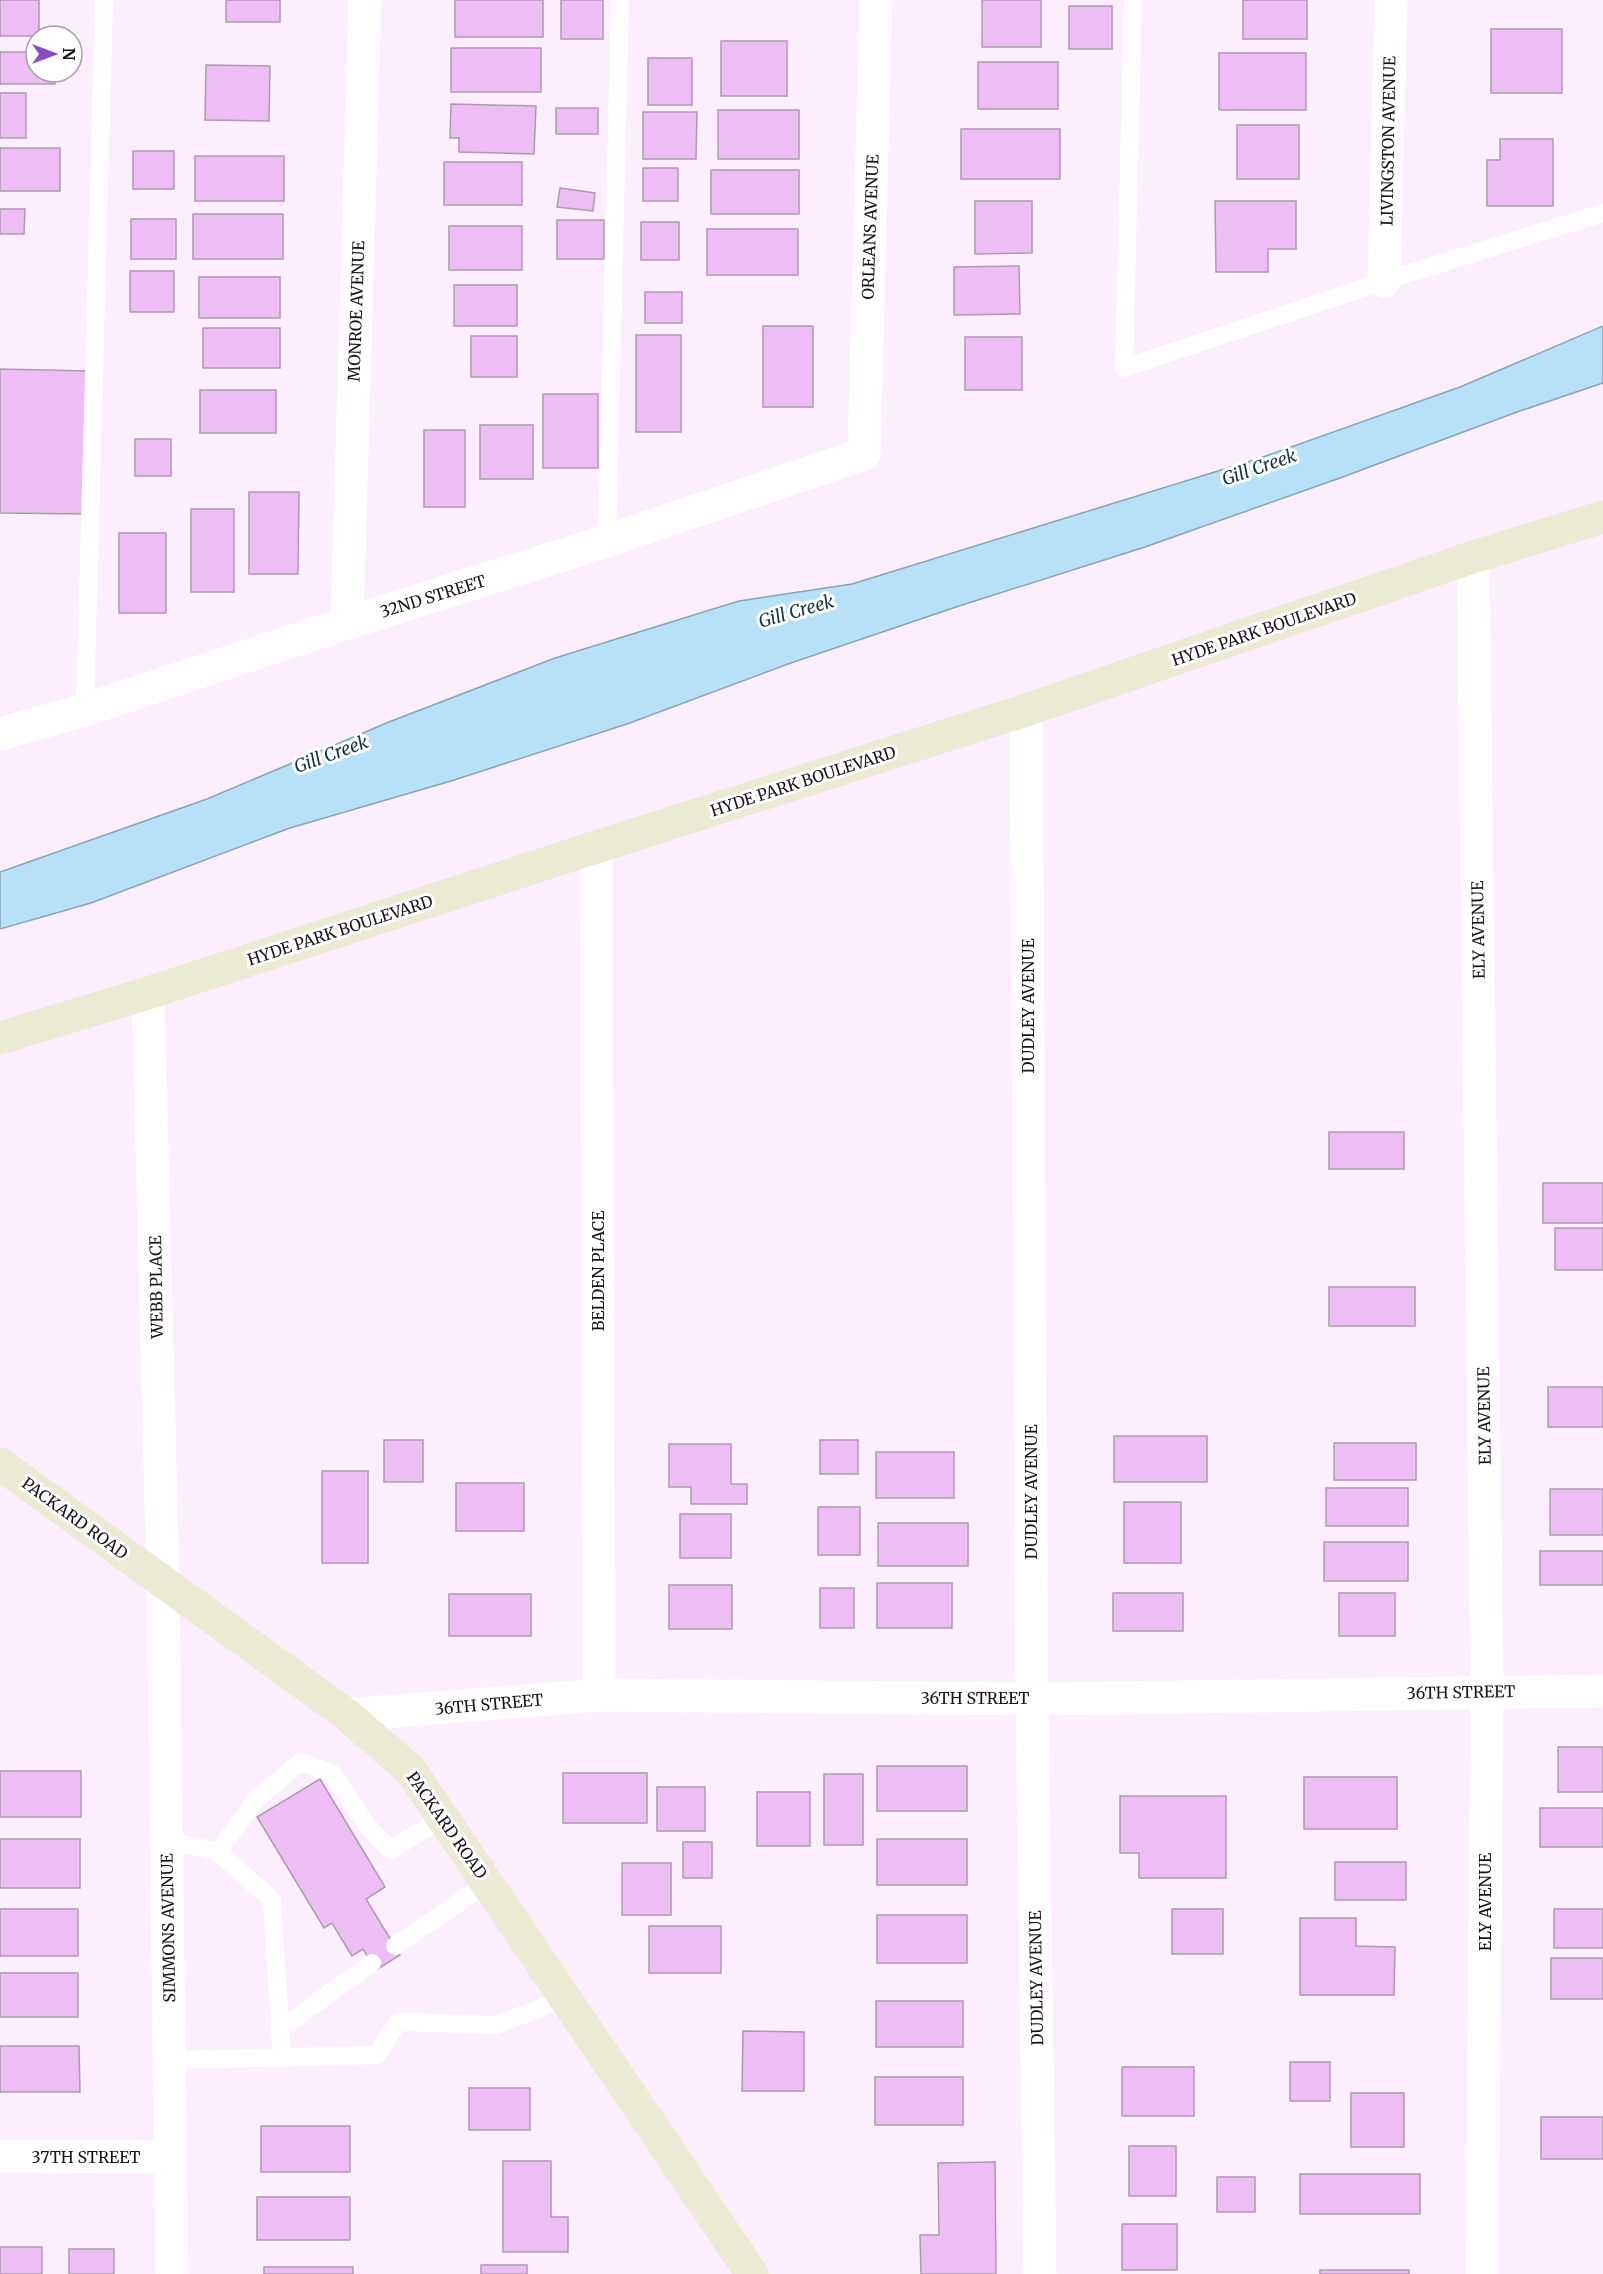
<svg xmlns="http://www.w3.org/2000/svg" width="1603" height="2274" font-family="Merriweather,serif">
<rect width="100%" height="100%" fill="#fceefe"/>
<!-- water -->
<path fill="#b7e1f6" stroke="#88a3b4" stroke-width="1.5" d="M1603,326V383L1517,412L1340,478L1145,547L959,606L788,664L627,724L451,781L290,828L91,903L0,929V872L207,799L389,722L555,658L739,601L852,584L1260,458L1460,387Z"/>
<!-- building -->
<g fill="#edbef4" stroke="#ac9bae" stroke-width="1.5">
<rect x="0" y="0" width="39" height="36"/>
<rect x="226" y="0" width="54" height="22"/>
<rect x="455" y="0" width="88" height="37"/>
<rect x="561" y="0" width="42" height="39"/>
<rect x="982" y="0" width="59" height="47"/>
<rect x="1243" y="0" width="64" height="39"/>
<rect x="1069" y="6" width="43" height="43"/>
<rect x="1491" y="29" width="71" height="64"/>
<rect x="721" y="41" width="66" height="55"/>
<rect x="451" y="48" width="90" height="44"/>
<path d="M0,52H36V72H55V84H0Z"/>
<rect x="1219" y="53" width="87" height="57"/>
<rect x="648" y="58" width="44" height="47"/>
<rect x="978" y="62" width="80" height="47"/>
<path d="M206,65L270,66L269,121L205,120Z"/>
<rect x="0" y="93" width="26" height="45"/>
<path d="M451,104L536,106L534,154L459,152V138H450Z"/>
<rect x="556" y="108" width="42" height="26"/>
<rect x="718" y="110" width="81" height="49"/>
<path d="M643,112H697L696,159H643Z"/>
<rect x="1237" y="125" width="62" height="54"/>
<rect x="961" y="129" width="99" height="50"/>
<path d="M1500,139H1553V206H1487V160H1500Z"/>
<rect x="0" y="148" width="60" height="43"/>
<rect x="133" y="151" width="41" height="38"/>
<rect x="195" y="156" width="89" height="45"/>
<rect x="444" y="162" width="78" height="43"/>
<rect x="643" y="168" width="35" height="33"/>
<rect x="711" y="170" width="88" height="44"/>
<path d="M560,188L595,193L593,211L557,207Z"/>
<path d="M975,201H1032V253L975,254Z"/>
<path d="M1215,201H1296V249H1268V272H1216Z"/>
<path d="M0,209H25L24,234H0Z"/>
<rect x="193" y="214" width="90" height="45"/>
<rect x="131" y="219" width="45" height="40"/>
<rect x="557" y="220" width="47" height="39"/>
<rect x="641" y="222" width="38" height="38"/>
<rect x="449" y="226" width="73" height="44"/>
<rect x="707" y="229" width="91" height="46"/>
<path d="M1019,266L1020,314L954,315V267Z"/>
<rect x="130" y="271" width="44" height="41"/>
<rect x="199" y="277" width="81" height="41"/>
<rect x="454" y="285" width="63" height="41"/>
<rect x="645" y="292" width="37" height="31"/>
<rect x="763" y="326" width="50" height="81"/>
<rect x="203" y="328" width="77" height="40"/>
<rect x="636" y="335" width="45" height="97"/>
<rect x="471" y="336" width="46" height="41"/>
<rect x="965" y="337" width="57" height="53"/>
<path d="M0,369L90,371L87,514L0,513Z"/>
<rect x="200" y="390" width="76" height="43"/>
<rect x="543" y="394" width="55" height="74"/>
<rect x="480" y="425" width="53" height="54"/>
<rect x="424" y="430" width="41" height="77"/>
<rect x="135" y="439" width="36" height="37"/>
<path d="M249,492H299L298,574H249Z"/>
<rect x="191" y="509" width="43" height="83"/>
<rect x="119" y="533" width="47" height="80"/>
<rect x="1329" y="1132" width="75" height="37"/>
<rect x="1543" y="1183" width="60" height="40"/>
<rect x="1555" y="1228" width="48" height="42"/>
<rect x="1329" y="1287" width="86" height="39"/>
<rect x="1548" y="1387" width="55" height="40"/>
<rect x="1114" y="1436" width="93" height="46"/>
<rect x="384" y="1440" width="39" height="42"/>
<rect x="820" y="1440" width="38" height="34"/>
<rect x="1334" y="1443" width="82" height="37"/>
<path d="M669,1444H731V1484H747V1504H691V1487H669Z"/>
<rect x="876" y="1452" width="78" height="46"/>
<rect x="322" y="1471" width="46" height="92"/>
<rect x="456" y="1483" width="68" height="48"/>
<rect x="1326" y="1488" width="82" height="38"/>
<rect x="1550" y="1489" width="53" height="46"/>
<rect x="1124" y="1502" width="57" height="61"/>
<rect x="818" y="1507" width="42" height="48"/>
<rect x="680" y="1514" width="51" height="44"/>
<rect x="878" y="1523" width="90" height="43"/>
<rect x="1324" y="1542" width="84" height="39"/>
<rect x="1540" y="1551" width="63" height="34"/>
<rect x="877" y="1583" width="75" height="45"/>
<rect x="669" y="1585" width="63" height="44"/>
<rect x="820" y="1588" width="34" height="40"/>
<rect x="1113" y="1593" width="70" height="38"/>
<rect x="1339" y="1593" width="56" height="43"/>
<rect x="449" y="1594" width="82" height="42"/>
<rect x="1558" y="1747" width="45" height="45"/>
<rect x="877" y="1766" width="90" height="45"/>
<rect x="0" y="1771" width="81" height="46"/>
<rect x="563" y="1773" width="84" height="50"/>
<rect x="824" y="1774" width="39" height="71"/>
<rect x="1304" y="1777" width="93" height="52"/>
<path d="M320,1779L385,1887L366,1899L400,1955L376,1970L363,1949L352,1956L332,1923L324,1928L257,1817Z"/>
<rect x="657" y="1787" width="48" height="44"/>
<rect x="757" y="1792" width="53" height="54"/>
<path d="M1120,1796H1226V1878H1139V1853H1120Z"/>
<rect x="1540" y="1808" width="63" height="39"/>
<rect x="0" y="1839" width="80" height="49"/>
<rect x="877" y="1839" width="90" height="46"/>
<rect x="683" y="1842" width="29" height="36"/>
<rect x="1335" y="1862" width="71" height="38"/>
<rect x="622" y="1863" width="49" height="52"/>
<rect x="0" y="1909" width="78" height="47"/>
<rect x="1172" y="1909" width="51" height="45"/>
<rect x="1554" y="1909" width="49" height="39"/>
<rect x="877" y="1915" width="90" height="48"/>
<path d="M1300,1918H1356V1946L1395,1947L1394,1995H1300Z"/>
<rect x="649" y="1926" width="72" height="47"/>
<rect x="1551" y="1958" width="52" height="41"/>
<rect x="0" y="1973" width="78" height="44"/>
<rect x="876" y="2001" width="87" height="46"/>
<path d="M743,2031L804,2032V2091H742Z"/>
<path d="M0,2046H79L80,2092H0Z"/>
<rect x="1290" y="2062" width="40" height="39"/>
<rect x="1122" y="2067" width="72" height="49"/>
<rect x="875" y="2077" width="88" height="48"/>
<rect x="469" y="2088" width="61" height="42"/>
<rect x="1351" y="2093" width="53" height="54"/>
<rect x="1541" y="2117" width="62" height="42"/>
<rect x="261" y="2126" width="89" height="46"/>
<rect x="1129" y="2146" width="47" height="50"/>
<path d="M503,2161H551V2217H568V2252H503Z"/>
<path d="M995,2162L996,2274H921L920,2235H939L938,2163Z"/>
<rect x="1300" y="2174" width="120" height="40"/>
<rect x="1217" y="2177" width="38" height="35"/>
<rect x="257" y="2197" width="93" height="43"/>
<rect x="1122" y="2224" width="55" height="46"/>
<rect x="0" y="2247" width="42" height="27"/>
<rect x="69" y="2249" width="45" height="25"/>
<rect x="481" y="2265" width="46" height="9"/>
<rect x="264" y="2267" width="89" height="7"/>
<rect x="1320" y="2270" width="89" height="4"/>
</g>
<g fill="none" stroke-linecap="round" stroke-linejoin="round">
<!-- lane -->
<g stroke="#fff" stroke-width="18">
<path d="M1133,0L1124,368L1384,281L1603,213"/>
<path d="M607,541L620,0"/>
<path d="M85,710L104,0"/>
<path d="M167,1840L218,1852L272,1900L282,2058"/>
<path d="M218,1852L257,1798L301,1762L332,1773L367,1826L391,1850L443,1818"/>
<path d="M395,1946L487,1883"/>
<path d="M280,2029L372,1963"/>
<path d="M169,2060L377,2055L398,2022L497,2025L565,1998"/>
</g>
<!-- street -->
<g stroke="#fff" stroke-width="33">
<path d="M1384,281L1391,0"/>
<path d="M1473,557L1487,1692L1482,2274"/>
<path d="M347,623L365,0"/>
<path d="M1026,710L1032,1699L1040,2274"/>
<path d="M0,734L85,710L347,623L607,541L864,454L876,0"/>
<path d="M596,847L599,1695"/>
<path d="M148,993L163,1582L172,2274"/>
<path d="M347,1715L599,1695L1032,1699L1603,1691"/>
<path d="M0,2156L171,2157"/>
</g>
<!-- secondary -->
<g stroke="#ebead3" stroke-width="33">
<path d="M0,1038L148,993L596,847L1026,710L1473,557L1603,517"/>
<path d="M0,1464L347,1715L411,1771L752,2274"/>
</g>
</g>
<g text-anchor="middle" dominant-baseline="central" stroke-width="6" stroke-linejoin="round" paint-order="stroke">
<!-- street labels -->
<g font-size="16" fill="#19131a" stroke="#fff">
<text transform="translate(1388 141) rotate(-89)">LIVINGSTON AVENUE</text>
<text transform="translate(870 227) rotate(-88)">ORLEANS AVENUE</text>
<text transform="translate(356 311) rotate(-88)">MONROE AVENUE</text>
<text transform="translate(433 596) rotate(-17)">32ND STREET</text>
<text transform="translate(1264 629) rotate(-19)">HYDE PARK BOULEVARD</text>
<text transform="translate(803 781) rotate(-18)">HYDE PARK BOULEVARD</text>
<text transform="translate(340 930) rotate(-18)">HYDE PARK BOULEVARD</text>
<text transform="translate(1478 930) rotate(-91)">ELY AVENUE</text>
<text transform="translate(1028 1006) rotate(-90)">DUDLEY AVENUE</text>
<text transform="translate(598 1271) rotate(-90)">BELDEN PLACE</text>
<text transform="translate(156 1287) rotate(-91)">WEBB PLACE</text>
<text transform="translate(1484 1416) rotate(-91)">ELY AVENUE</text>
<text transform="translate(1031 1492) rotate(-90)">DUDLEY AVENUE</text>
<text transform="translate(75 1518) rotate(36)">PACKARD ROAD</text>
<text transform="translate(1461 1692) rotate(-1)">36TH STREET</text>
<text x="975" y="1698">36TH STREET</text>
<text transform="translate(489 1704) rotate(-5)">36TH STREET</text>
<text transform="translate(447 1825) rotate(55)">PACKARD ROAD</text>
<text transform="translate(1485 1902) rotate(-90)">ELY AVENUE</text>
<text transform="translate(168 1928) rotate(-91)">SIMMONS AVENUE</text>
<text transform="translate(1036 1978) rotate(-91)">DUDLEY AVENUE</text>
<text x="86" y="2157">37TH STREET</text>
</g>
<!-- water labels -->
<g font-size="18" font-style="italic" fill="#133443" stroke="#fff">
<text transform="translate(1259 467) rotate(-19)">Gill Creek</text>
<text transform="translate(796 611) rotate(-16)">Gill Creek</text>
<text transform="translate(331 754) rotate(-20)">Gill Creek</text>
</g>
</g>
<!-- north arrow -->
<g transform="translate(54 54) rotate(90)"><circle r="28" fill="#ffffff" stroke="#a3a1a3" stroke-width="1.5"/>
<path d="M0-4.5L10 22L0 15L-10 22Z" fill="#894dc3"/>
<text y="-9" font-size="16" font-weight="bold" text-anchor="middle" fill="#19131a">N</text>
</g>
</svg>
